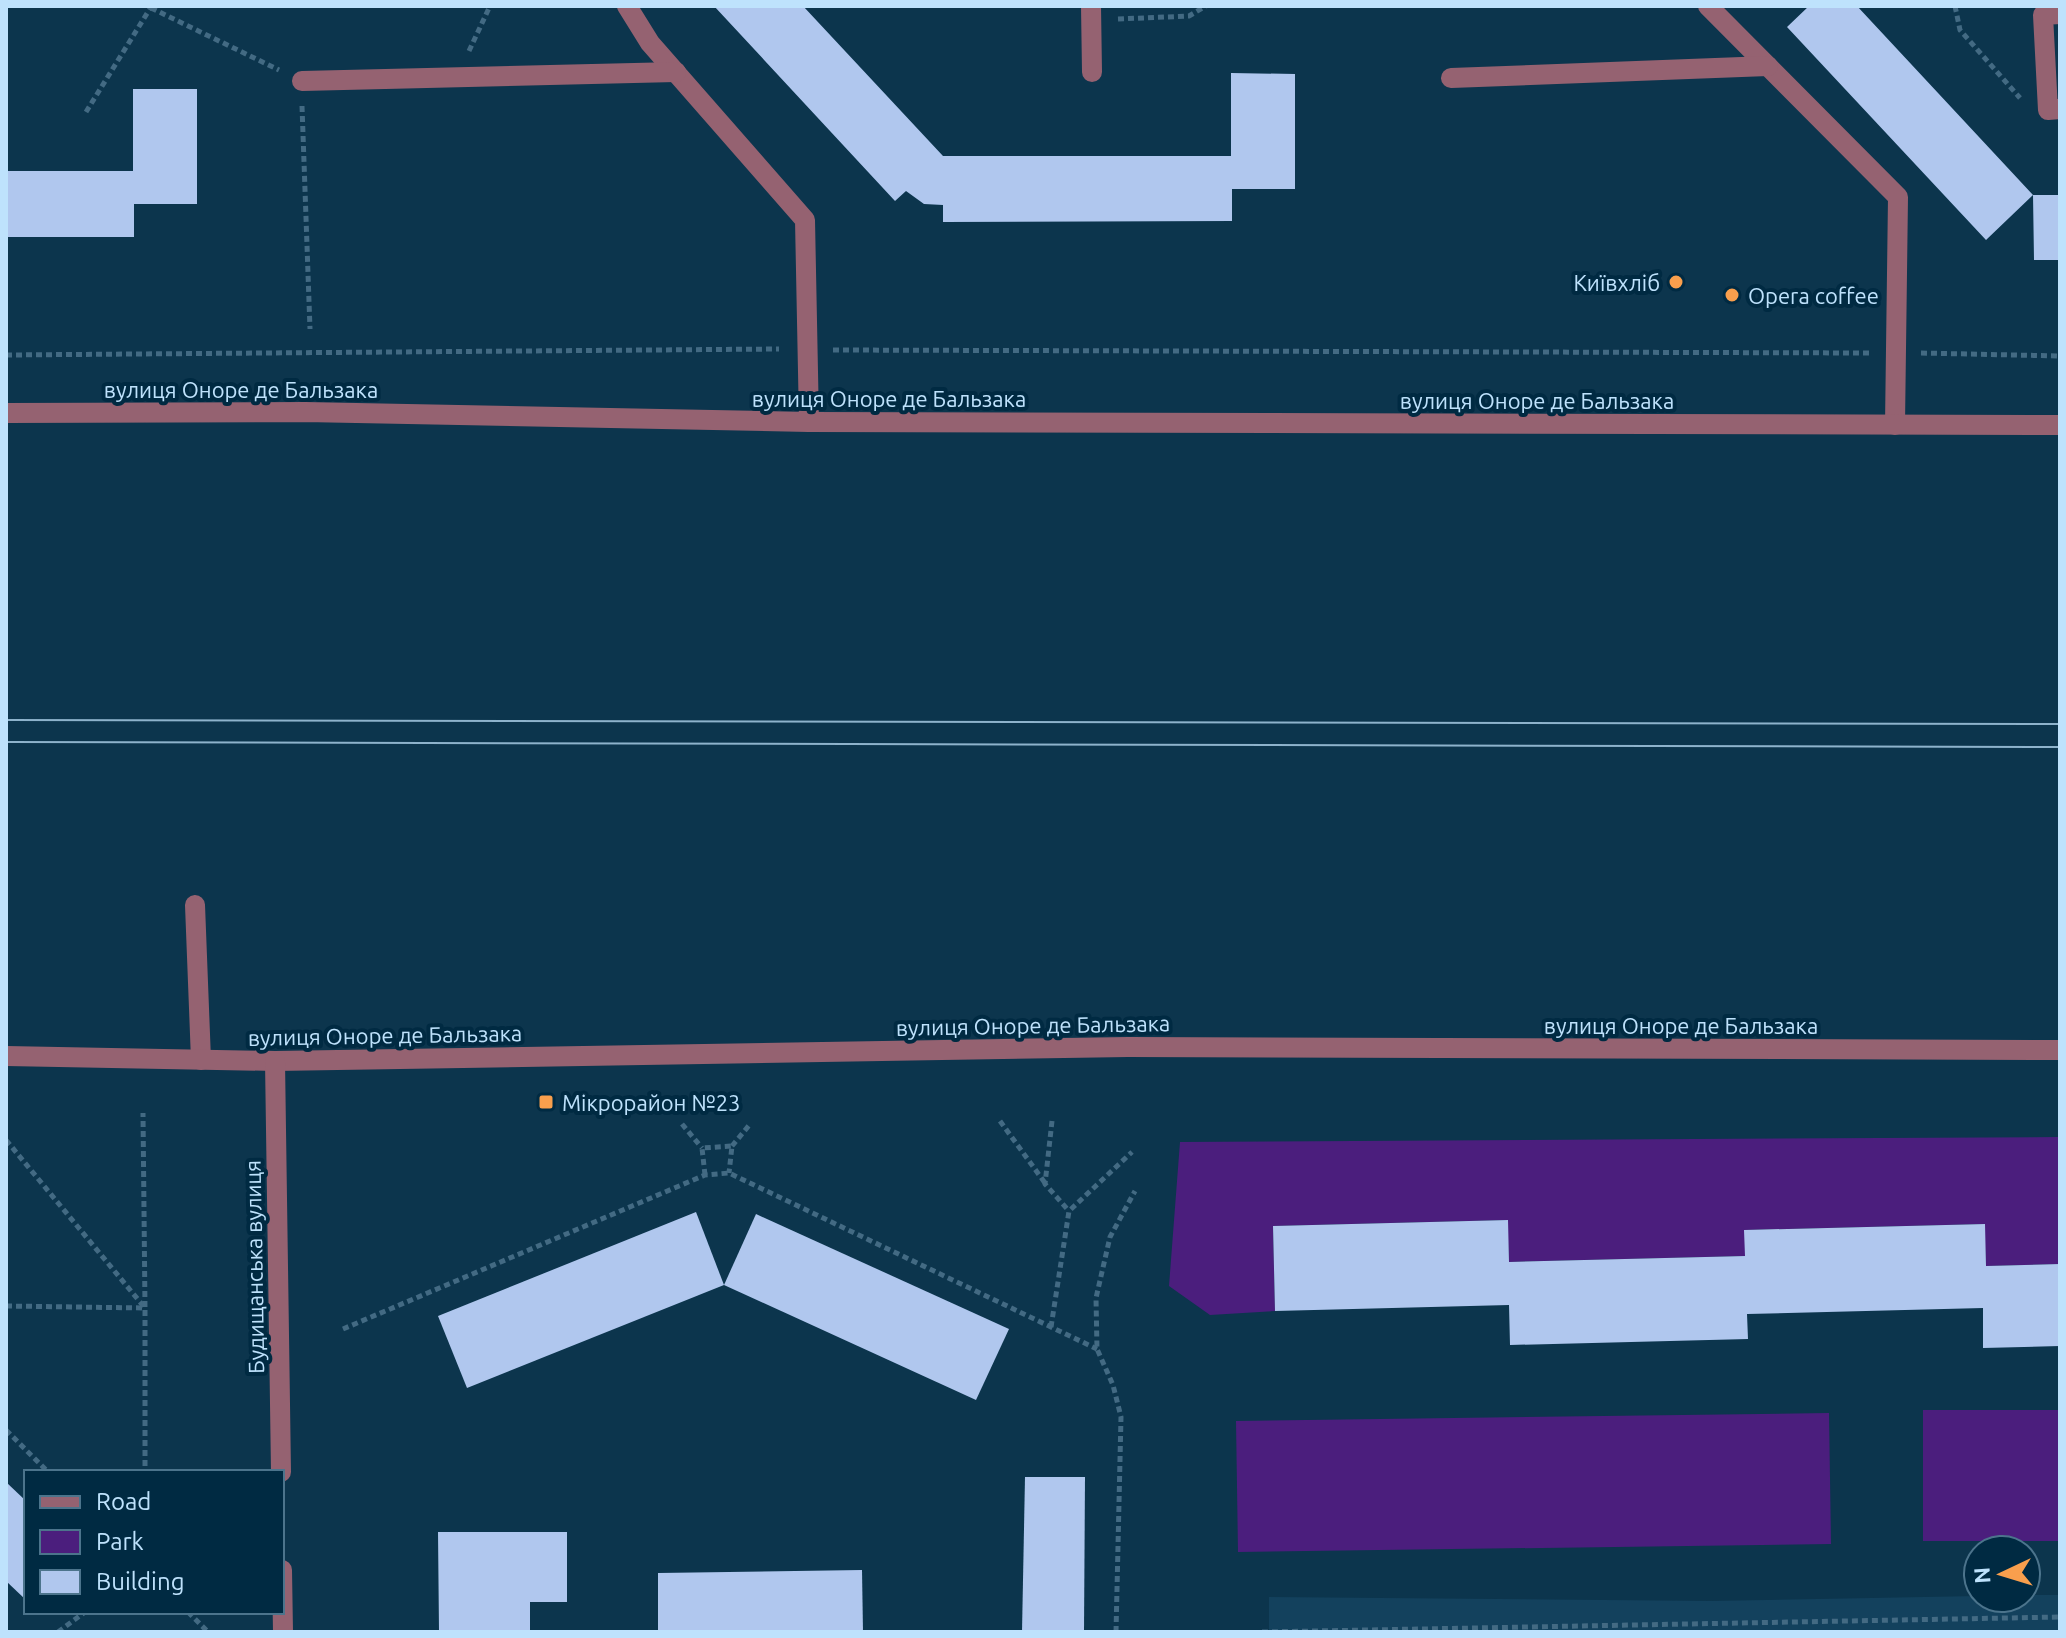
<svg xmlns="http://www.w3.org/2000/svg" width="2066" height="1638" font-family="Ubuntu,sans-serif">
<rect width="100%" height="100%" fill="#0c354d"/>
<!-- built -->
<path fill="#13415d" d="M2026,1595H2060V1632H1269V1597L1711,1601L1978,1596L2026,1598Z"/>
<!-- green -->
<g fill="#4b1e7d">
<path d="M2060,1137V1264L1986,1266L1984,1224L1745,1230V1256L1509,1262L1507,1220L1273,1226L1275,1311L1210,1315L1169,1286L1180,1142Z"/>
<rect x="1923" y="1410" width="137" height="131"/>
<path d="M1829,1413L1831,1544L1238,1552L1236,1421Z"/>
</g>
<!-- building -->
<g fill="#b0c7ee">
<path d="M714,6H803L943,156H1231V73L1295,74V189H1232V221L943,222V205L924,204L906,191L895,201Z"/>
<path d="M1809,6H1857L2033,195H2060V260H2034L2033,195L1986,240L1787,27Z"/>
<path d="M133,89H197V204H134V237H6V171H133Z"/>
<path d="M696,1212L724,1285L467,1388L438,1316Z"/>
<path d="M756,1214L1009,1329L976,1400L724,1285Z"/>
<path d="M1508,1220L1509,1262L1745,1256L1744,1230L1985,1224L1986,1266L2060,1264V1346L1983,1348V1308L1747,1314L1748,1339L1510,1345L1509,1305L1275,1311L1273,1226Z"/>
<path d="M1025,1477H1085L1084,1632H1022Z"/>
<path d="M6,1482L26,1501V1600L6,1581Z"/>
<path d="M438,1532H567V1602H530V1632H439Z"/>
<path d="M862,1570L863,1632H658V1573Z"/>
</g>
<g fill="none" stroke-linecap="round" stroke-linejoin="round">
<!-- path -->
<g stroke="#436a83" stroke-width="5" stroke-dasharray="6 4" stroke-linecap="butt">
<path d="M1955,6L1960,30L2020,98"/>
<path d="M151,8L279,70"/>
<path d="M1118,19L1189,16L1206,6"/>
<path d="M469,51L490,6"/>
<path d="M302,106L310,329"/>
<path d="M86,112L151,7"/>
<path d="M833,350L1871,353"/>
<path d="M1921,353L2060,356"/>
<path d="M6,355L779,349"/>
<path d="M1000,1121L1045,1183"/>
<path d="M1052,1121L1045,1184L1069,1211"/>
<path d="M682,1124L702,1148"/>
<path d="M6,1140L145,1308V1472"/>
<path d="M732,1146L751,1123"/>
<path d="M705,1175L702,1148L732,1146L729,1173"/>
<path d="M6,1306L145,1308L143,1113"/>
<path d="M1051,1327L1069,1211L1132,1152"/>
<path d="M343,1329L705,1175L729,1173L1097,1349"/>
<path d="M6,1430L48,1472"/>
<path d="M188,1612L208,1632"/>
<path d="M58,1632L85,1612"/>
<path d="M1116,1632L1121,1417L1113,1385L1097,1349L1096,1298L1110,1237L1135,1191"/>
<path d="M1262,1632L2060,1617"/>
</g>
<!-- minor -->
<g stroke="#956271" stroke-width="20">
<path d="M627,6L650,43L805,220L809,422"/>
<path d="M1091,6L1092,72"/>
<path d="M1708,6L1898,197L1895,425"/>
<path d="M2060,14L2043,15L2048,110L2060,109"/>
<path d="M1451,78L1768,66"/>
<path d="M302,81L676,72"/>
<path d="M6,413L305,412L809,422L2060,425"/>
<path d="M195,905L201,1060"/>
<path d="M6,1056L275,1061L1128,1047L2060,1050"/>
<path d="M275,1061L281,1472"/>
<path d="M282,1570L283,1632"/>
</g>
<!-- tram -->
<g stroke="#8eb3cc" stroke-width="2">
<path d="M6,720L2060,724"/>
<path d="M6,742L2060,747"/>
</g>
</g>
<!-- markers -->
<g fill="#f99f4d" stroke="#002a42" stroke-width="3">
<circle cx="1676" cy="282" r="8"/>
<circle cx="1732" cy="295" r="8"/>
<rect x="538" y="1094" width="16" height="16" rx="4"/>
</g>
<g text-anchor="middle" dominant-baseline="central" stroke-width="8" stroke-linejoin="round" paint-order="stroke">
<!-- poi labels -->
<g font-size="22" fill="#bee2fc" stroke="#002a42" text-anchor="start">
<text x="1660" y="282" text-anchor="end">Київхліб</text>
<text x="1748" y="295">Opera coffee</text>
<text x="562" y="1102">Мікрорайон №23</text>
</g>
<!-- street labels -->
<g font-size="22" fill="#bee2fc" stroke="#002a42">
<text x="241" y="389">вулиця Оноре де Бальзака</text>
<text x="889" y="398">вулиця Оноре де Бальзака</text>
<text x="1537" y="400">вулиця Оноре де Бальзака</text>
<text transform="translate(1033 1025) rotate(-1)">вулиця Оноре де Бальзака</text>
<text x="1681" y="1025">вулиця Оноре де Бальзака</text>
<text transform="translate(385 1035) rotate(-1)">вулиця Оноре де Бальзака</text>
<text transform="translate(254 1267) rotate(-91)">Будищанська вулиця</text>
</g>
</g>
<!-- border -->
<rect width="2066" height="1638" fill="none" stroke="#bee2fc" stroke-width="16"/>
<!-- legend -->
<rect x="24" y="1470" width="260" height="144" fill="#002a42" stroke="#4c748c" stroke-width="2"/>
<rect x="40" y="1496" width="40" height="12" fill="#956271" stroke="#4c748c" stroke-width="2"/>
<text x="96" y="1510" font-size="24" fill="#bee2fc">Road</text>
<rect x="40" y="1530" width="40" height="24" fill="#4b1e7d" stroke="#4c748c" stroke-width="2"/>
<text x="96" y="1550" font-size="24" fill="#bee2fc">Park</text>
<rect x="40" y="1570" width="40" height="24" fill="#b0c7ee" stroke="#4c748c" stroke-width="2"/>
<text x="96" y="1590" font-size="24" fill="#bee2fc">Building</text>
<!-- north arrow -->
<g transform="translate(2002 1574) rotate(266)"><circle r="38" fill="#002a42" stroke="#4c748c" stroke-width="2"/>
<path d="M0-6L14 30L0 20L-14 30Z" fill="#f99f4d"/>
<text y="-12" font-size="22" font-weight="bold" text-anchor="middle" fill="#bee2fc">N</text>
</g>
</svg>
